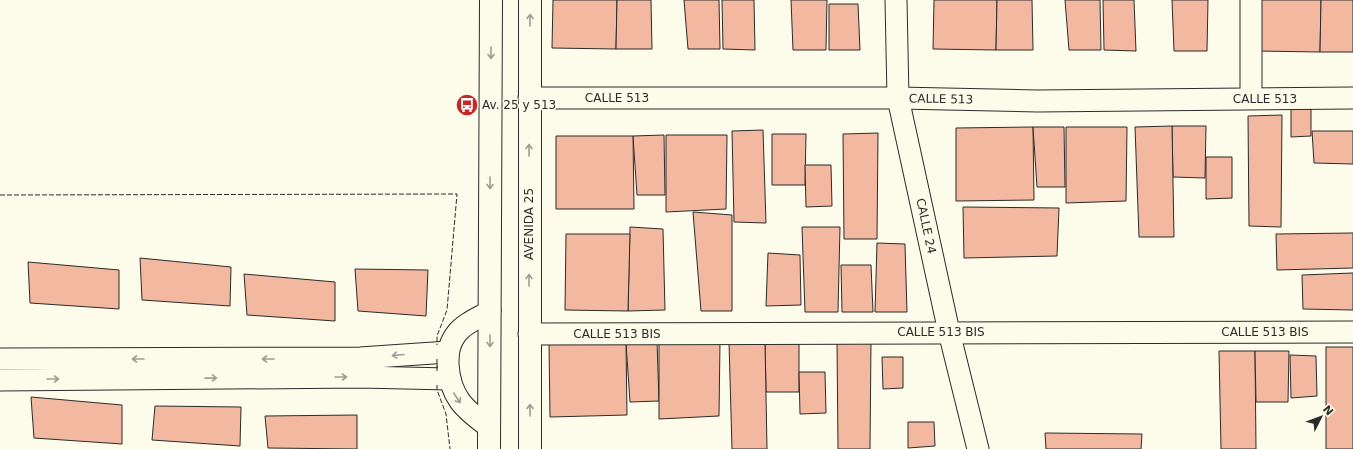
<svg xmlns="http://www.w3.org/2000/svg" width="1353" height="449" font-family="'DejaVu Sans',sans-serif">
<rect width="100%" height="100%" fill="#fdfbea"/>
<!-- building -->
<g fill="#f2b8a0" stroke="#2b2b2b">
<path d="M553,0H617L616,49L552,48Z"/>
<path d="M617,0H651L652,49H616Z"/>
<path d="M684,0H719L720,49H688Z"/>
<path d="M722,0H754L755,50L723,49Z"/>
<path d="M791,0H827L826,50H793Z"/>
<path d="M934,0H997L996,50L933,49Z"/>
<path d="M997,0H1032L1033,50H996Z"/>
<path d="M1065,0H1100L1101,50H1069Z"/>
<path d="M1103,0H1134L1136,51L1104,50Z"/>
<path d="M1172,0H1208L1207,51H1174Z"/>
<path d="M1258,0H1321L1320,52L1257,51Z"/>
<path d="M1321,0H1353V52H1320Z"/>
<path d="M829,4H858L860,50H829Z"/>
<path d="M1291,105H1311V136L1291,137Z"/>
<path d="M1282,115L1281,227L1249,226L1248,116Z"/>
<path d="M1172,126H1206L1205,178L1173,177Z"/>
<path d="M1172,126L1174,237H1139L1135,127Z"/>
<path d="M1033,127L1034,200L956,201V128Z"/>
<path d="M1033,127H1064L1065,187H1037Z"/>
<path d="M1066,127H1127L1126,201L1066,203Z"/>
<path d="M763,130L766,223L734,222L732,131Z"/>
<path d="M1312,131H1353V164L1314,163Z"/>
<path d="M878,133L877,239H844L843,134Z"/>
<path d="M772,134H806L805,185H772Z"/>
<path d="M664,135L665,195H637L633,136Z"/>
<path d="M666,135H727L726,209L666,212Z"/>
<path d="M556,136H633L634,209H556Z"/>
<path d="M1206,157H1232V198L1206,199Z"/>
<path d="M805,165H831L832,206L806,207Z"/>
<path d="M963,207L1059,208L1057,256L964,258Z"/>
<path d="M693,212L732,215V311H701Z"/>
<path d="M630,227L663,229L665,310L628,311Z"/>
<path d="M802,227H840L838,312H805Z"/>
<path d="M1353,233V268L1277,270L1276,234Z"/>
<path d="M566,234H630L628,311L565,310Z"/>
<path d="M877,243L905,244L907,312H875Z"/>
<path d="M768,253L800,255L801,305L766,306Z"/>
<path d="M140,258L231,267L230,306L142,300Z"/>
<path d="M28,262L119,270V309L30,303Z"/>
<path d="M841,265H871L873,312H842Z"/>
<path d="M355,269L428,270L426,316L358,311Z"/>
<path d="M1353,273V310L1303,309L1302,275Z"/>
<path d="M244,274L335,282V321L247,315Z"/>
<path d="M871,340L870,449H838L837,341Z"/>
<path d="M765,341H799V392H766Z"/>
<path d="M765,341L767,449H732L729,342Z"/>
<path d="M657,342L659,401L630,402L626,343Z"/>
<path d="M659,342H720L719,416L659,419Z"/>
<path d="M549,343H626L627,415L550,417Z"/>
<rect x="1326" y="347" width="27" height="102"/>
<path d="M1219,351H1255L1256,449H1221Z"/>
<path d="M1255,351H1289L1288,402H1256Z"/>
<path d="M1290,355L1316,356L1317,396L1291,398Z"/>
<path d="M882,357H903V388L883,389Z"/>
<path d="M799,372H825L826,413L800,414Z"/>
<path d="M31,397L122,405V444L34,438Z"/>
<path d="M155,406L241,407L240,446L152,440Z"/>
<path d="M357,415V449L268,448L265,416Z"/>
<path d="M908,422H934L935,446L908,448Z"/>
<path d="M1045,433L1142,434L1141,449H1046Z"/>
</g>
<g fill="none" stroke-linecap="round" stroke-linejoin="round">
<!-- street casing -->
<g stroke="#2b2b2b" stroke-width="23">
<g id="street">
<path d="M896,0L898,98L949,332L978,449"/>
<path d="M1251,0V98"/>
<path d="M529,98H898L1037,101L1353,98"/>
<path d="M529,334L1353,332"/>
<path d="M0,359L360,358L448,352"/>
<path d="M0,380L360,377L449,379"/>
<path d="M489,427C464,409 450,397 448,364C448,352 449,343 457,333C465,323 480,317 490,311"/>
</g>
</g>
<!-- secondary casing -->
<g stroke="#2b2b2b" stroke-width="24">
<g id="secondary">
<path d="M489,449L491,0"/>
<path d="M530,449V0"/>
</g>
</g>
<!-- street -->
<use href="#street" stroke="#fdfbea" stroke-width="21"/>
<!-- secondary -->
<use href="#secondary" stroke="#fdfbea" stroke-width="22"/>
<!-- fence -->
<g stroke="#2b2b2b" stroke-width="1" stroke-dasharray="5 2" stroke-linecap="butt">
<path d="M0,195L457,194L447,310L437,336V345"/>
<path d="M437,371V359"/>
<path d="M437,385V390L446,414L450,449"/>
</g>
</g>
<!-- one-way arrows -->
<defs><path id="oneway-shaft" d="M-6 0H5M1.5-3L5.5 0L1.5 3" fill="none" stroke-width="1.6" stroke-linecap="round" stroke-linejoin="round"/></defs>
<g stroke="#9e9d94">
<use href="#oneway-shaft" transform="translate(530 20) rotate(-89)"/>
<use href="#oneway-shaft" transform="translate(491 53) rotate(90)"/>
<use href="#oneway-shaft" transform="translate(529 150) rotate(-90)"/>
<use href="#oneway-shaft" transform="translate(490 183) rotate(90)"/>
<use href="#oneway-shaft" transform="translate(529 280) rotate(-90)"/>
<use href="#oneway-shaft" transform="translate(490 341) rotate(90)"/>
<use href="#oneway-shaft" transform="translate(398 355) rotate(175)"/>
<use href="#oneway-shaft" transform="translate(138 359) rotate(180)"/>
<use href="#oneway-shaft" transform="translate(268 359) rotate(180)"/>
<use href="#oneway-shaft" transform="translate(341 377)"/>
<use href="#oneway-shaft" transform="translate(211 378) rotate(-1)"/>
<use href="#oneway-shaft" transform="translate(53 379)"/>
<use href="#oneway-shaft" transform="translate(457 398) rotate(57)"/>
<use href="#oneway-shaft" transform="translate(530 410) rotate(-90)"/>
</g>
<!-- icons -->
<defs>
<g id="bus-disc" transform="scale(1.15)"><circle r="9.5" fill="#c62828" stroke="#fdfbea"/><path d="M-5-6H5V4H4V6H2V4H-2V6H-4V4H-5ZM-3.5-4V0h7V-4ZM-3.5 1.2v1.5H-2V1.2ZM2 1.2v1.5H3.5V1.2Z" fill="#fff"/></g>
</defs>
<g fill-rule="evenodd">
<use href="#bus-disc" x="467" y="105"/>
</g>
<g text-anchor="middle" dominant-baseline="central" stroke-width="3" stroke-linejoin="round" paint-order="stroke">
<!-- street labels -->
<g font-size="12" fill="#2b2b2b" stroke="#fdfbea">
<text x="617" y="98">CALLE 513</text>
<text transform="translate(941 99) rotate(1)">CALLE 513</text>
<text x="1265" y="99">CALLE 513</text>
<text transform="translate(529 224) rotate(-90)">AVENIDA 25</text>
<text transform="translate(926 226) rotate(78)">CALLE 24</text>
<text x="941" y="332">CALLE 513 BIS</text>
<text x="1265" y="332">CALLE 513 BIS</text>
<text x="617" y="334">CALLE 513 BIS</text>
</g>
<!-- poi labels -->
<g font-size="12" fill="#2b2b2b" stroke="#fdfbea" text-anchor="start">
<text x="482" y="105">Av. 25 y 513</text>
</g>
</g>
<!-- north arrow -->
<g transform="translate(1321 417) rotate(48)" stroke="#fdfbea" stroke-width="3" paint-order="stroke">
<path d="M0-3L7 15L0 10L-7 15Z" fill="#2b2b2b"/>
<text y="-6" font-size="11" font-weight="bold" text-anchor="middle" fill="#2b2b2b">N</text>
</g>
</svg>
